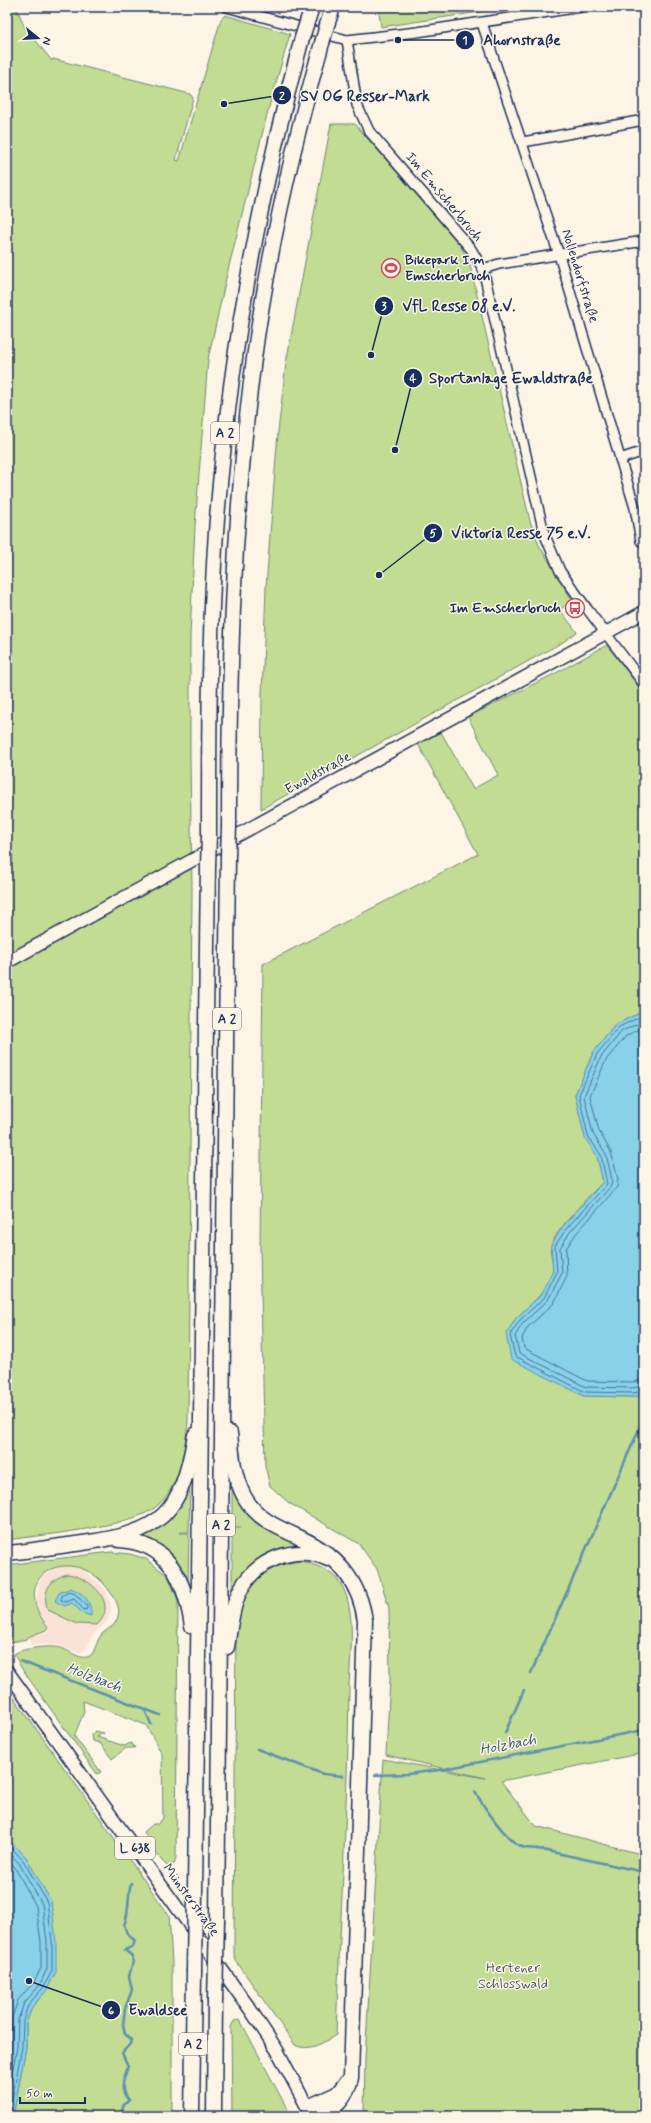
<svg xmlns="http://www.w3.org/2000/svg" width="651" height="2123" font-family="Mynerve,sans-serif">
<rect width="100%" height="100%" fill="#fcf5e5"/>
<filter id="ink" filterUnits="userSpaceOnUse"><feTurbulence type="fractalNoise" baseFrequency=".025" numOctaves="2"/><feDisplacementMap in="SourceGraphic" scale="8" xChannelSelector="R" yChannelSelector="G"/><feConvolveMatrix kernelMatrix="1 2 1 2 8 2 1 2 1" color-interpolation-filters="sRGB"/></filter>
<g filter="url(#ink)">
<!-- built -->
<path fill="#fae3d6" d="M63,1565L81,1569L96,1580L105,1589L111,1604V1612L107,1622L93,1635L86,1649L80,1653L55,1645H31L29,1637L47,1632L49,1628L41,1615L36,1602L39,1583L43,1575Z"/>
<!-- green -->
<g fill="#c2dc93" stroke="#6e8678">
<path d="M7,7H16L25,27L52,61L53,59L190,94L193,98L176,160L179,161L221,19L225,15L290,34L269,107L227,274L208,359L195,526L190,636V759L192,888L188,1422C184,1453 181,1484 157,1506C134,1527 40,1535 7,1540Z"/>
<path d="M378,7H512L381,27Z"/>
<path d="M331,124H355L460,245L469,261L530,521L539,545L572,600L560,610L577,632L563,642L261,809L262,695L266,587L278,432L286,363Z"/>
<path d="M607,645L644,694V1011L616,1024L593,1053L575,1095L585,1137L597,1156L603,1182C591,1194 555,1230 551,1246C549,1253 554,1262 553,1270C551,1288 529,1306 516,1318L537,1370L584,1396L633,1397L644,1395V1753L501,1781L536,1826L644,1855V2116H364L365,2059L383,1759L485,1778L386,1755L390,1679L389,1608L377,1569L359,1544L289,1503L270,1486L265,1466L260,1249L263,964L478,854L418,744L441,732L473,789L498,775L468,717L554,674Z"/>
<path d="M190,1482L189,1532H181L180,1533H189L188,1582L138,1534Z"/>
<path d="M232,1482L238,1493L311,1547L289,1551L232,1594V1528H241V1527H232Z"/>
<path d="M111,1552L130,1554L146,1559L168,1576L178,1600L176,1858L174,1864L168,1867L161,1860L144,1832L153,1824H158L163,1818L162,1754L146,1725L83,1701L84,1712L74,1736L101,1772L97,1774L22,1669L14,1654C22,1648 52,1645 61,1648C71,1651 83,1663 92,1654C96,1648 97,1640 101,1635C105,1630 112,1628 115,1623C122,1612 118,1603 111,1593C77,1540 4,1572 48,1627L46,1630L28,1637L27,1639L7,1643V1565Z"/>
<path d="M301,1561C318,1565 337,1573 344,1590C356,1616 350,1659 349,1687C348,1803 340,1919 336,2035C323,2043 309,2052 295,2045L236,1961L234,1954L236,1621C247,1582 260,1567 301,1561Z"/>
<path d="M67,1574C89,1576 120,1603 97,1625L77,1624L48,1610C41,1593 49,1579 67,1574Z"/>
<path d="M7,1688L169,1915L172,1962V2116H13L26,2047V2023L32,2007L46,1991L26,1857L7,1838Z"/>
<path d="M95,1731L104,1733L97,1737L124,1746L131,1743L135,1748H126L112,1759L100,1743L92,1741L91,1735Z"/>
<path d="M240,2020L291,2116H232L231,2027L234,2021Z"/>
</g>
<!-- water -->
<g fill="#88d1e9" stroke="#5c90b1">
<path d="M644,1011V1395L633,1397L584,1396L511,1359L506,1334L516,1318L540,1296L553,1271L551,1246L563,1226L603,1182L597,1156L585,1138L575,1095L593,1053L616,1024Z"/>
<path d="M71,1588C83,1593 92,1601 91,1616L82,1613L72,1603L65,1606L55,1601L59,1593Z"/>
<path d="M7,1838L26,1857L51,1901L56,1941V1972L46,1991L32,2007L26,2023V2047L13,2116H7Z"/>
</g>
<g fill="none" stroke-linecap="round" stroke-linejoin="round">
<!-- shore -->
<g stroke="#477096" stroke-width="1">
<path d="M644,1015L619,1027L597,1054L579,1095L588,1136L601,1155L607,1184L566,1229L555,1246L557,1272L544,1298L520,1320L510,1335L515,1356L585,1392L633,1393L644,1391"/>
<path d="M644,1021L622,1031L601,1057L584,1096L593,1134L606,1154L612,1180L611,1186L570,1232L560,1248L562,1273L548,1300L523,1323L515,1336L519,1353L586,1387L632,1388L644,1386"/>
<path d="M644,1027L626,1036L606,1060L590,1096L599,1131L611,1152L618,1179L617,1187L575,1235L566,1249L567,1276L554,1303L528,1327L522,1338L524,1348L587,1381L632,1382L644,1380"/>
<path d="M70,1592L75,1594L87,1606V1609L84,1610L74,1599L66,1602L61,1600L62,1596Z"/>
<path d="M7,1844L23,1860L47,1902L52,1941V1971L43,1988L28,2005L23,2021L22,2047L9,2116"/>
<path d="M7,1851L19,1863L42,1904L47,1941V1969L39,1986L24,2003L18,2020L17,2047L7,2100"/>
<path d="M7,1859L14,1866L36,1906L41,1942V1968L34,1982L18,2000L12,2018L11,2046L7,2067"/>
</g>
<!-- stream -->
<g stroke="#5c90b1" stroke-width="2.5">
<path d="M20,1661L160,1715"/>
<path d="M531,1673L644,1418"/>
<path d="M144,1708L151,1724"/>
<path d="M505,1733L524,1690"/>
<path d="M257,1749L323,1774L343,1776"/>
<path d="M375,1775L408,1774L439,1770L644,1730"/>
<path d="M475,1792C484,1807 507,1841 522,1847C527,1849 533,1848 538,1849L644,1872"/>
<path d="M123,2116V2106L129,2100C118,2089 124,2080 128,2066L122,2053L130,2044L131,2040L125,2034L123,2024L125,2009L132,1990L129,1976L133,1962L132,1956L125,1950L133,1946L135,1941L127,1933L124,1925C130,1912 127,1897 131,1883"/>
</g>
<!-- minor casing -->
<g stroke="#1b2f5e" stroke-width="12">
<g id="minor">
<path d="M227,7L347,40L417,32L581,7"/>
<path d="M482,23L559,255L635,508L641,541"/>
<path d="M347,40L357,105L369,131L471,249L483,269L544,533L560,571L588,610L644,684"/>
<path d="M523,142L644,120"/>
<path d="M483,269L499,264L644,241"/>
<path d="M620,459L644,451"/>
</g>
</g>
<!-- major casing -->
<g stroke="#1b2f5e" stroke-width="15">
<g id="major">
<path d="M7,962L644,612"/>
<path d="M7,1671L250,2009L277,2050L312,2116"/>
</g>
</g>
<!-- highway casing -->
<g stroke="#1b2f5e" stroke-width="17">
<g id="highway">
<path d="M308,19L312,7"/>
<path d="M327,25L333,7"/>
<path d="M229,826C229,672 233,519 253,366C267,257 292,149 322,43"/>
<path d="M209,836C209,735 209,633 216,532C228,365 258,200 302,38"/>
<path d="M230,1433C232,1456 234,1478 245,1498C258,1520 279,1528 301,1538C336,1554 360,1582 365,1621L351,2078C346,2098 338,2107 320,2116"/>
<path d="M119,1540C171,1543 185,1582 192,1626"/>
<path d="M7,1553C32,1551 58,1546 83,1543C162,1532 181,1515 195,1435"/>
<path d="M227,1647C230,1630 231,1610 239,1593C253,1561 295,1543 328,1559"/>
<path d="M195,1891L208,866"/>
<path d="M217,1921L228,855"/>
<path d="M308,2107L337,2094L346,2083"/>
<path d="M192,2116L194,1972"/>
<path d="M214,2116L215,2001"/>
</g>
</g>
<!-- minor -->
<use href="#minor" stroke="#fcf5e5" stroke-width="9"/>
<!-- major -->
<use href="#major" stroke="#fcf5e5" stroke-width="12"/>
<!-- highway -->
<use href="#highway" stroke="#fcf5e5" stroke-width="14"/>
<!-- highway-bridge casing -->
<g stroke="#1b2f5e" stroke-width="17" stroke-linecap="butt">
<g id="highway-bridge">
<path d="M302,38L308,19"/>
<path d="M322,43L327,25"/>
<path d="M228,855L229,826"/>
<path d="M208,866L209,836"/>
<path d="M194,1972L195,1891"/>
<path d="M215,2001L217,1921"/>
</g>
</g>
<!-- highway-bridge -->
<use href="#highway-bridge" stroke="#fcf5e5" stroke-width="14"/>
</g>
</g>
<!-- icons -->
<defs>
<g id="stadium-ring" transform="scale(1)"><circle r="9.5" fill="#fcf5e5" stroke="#d1495b" stroke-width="1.5"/><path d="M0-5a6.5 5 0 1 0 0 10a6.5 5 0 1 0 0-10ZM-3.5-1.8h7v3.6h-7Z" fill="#d1495b"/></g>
<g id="bus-ring" transform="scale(1)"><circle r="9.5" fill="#fcf5e5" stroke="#d1495b" stroke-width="1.5"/><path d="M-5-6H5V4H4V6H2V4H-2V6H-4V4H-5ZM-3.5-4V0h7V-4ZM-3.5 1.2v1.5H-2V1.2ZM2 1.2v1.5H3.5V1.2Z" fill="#d1495b"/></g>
</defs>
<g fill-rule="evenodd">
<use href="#stadium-ring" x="391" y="268"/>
<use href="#bus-ring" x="575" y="608"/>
</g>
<g text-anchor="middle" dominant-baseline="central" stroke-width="3" stroke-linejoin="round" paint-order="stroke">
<!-- shield labels -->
<g fill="#fcf5e5" stroke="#5e6a86" stroke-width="1">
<rect x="211" y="422" width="28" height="22" rx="3"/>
<rect x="213" y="1008" width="28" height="22" rx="3"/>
<rect x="207" y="1514" width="28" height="22" rx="3"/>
<rect x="115" y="1837" width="40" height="22" rx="3"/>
<rect x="179" y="2033" width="28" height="22" rx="3"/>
</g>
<g font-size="13" font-weight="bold" fill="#1b2f5e">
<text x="225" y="433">A 2</text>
<text x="227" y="1019">A 2</text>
<text x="221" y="1525">A 2</text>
<text x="135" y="1848">L 638</text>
<text x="193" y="2044">A 2</text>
</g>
<!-- street labels -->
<g font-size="14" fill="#1b2f5e" stroke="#fcf5e5">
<text transform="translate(444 197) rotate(50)">Im Emscherbruch</text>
<text transform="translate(580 276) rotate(73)">Nollendorfstraße</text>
<text transform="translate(318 773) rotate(-29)">Ewaldstraße</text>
<text transform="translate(191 1900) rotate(54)">Münsterstraße</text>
</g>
<!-- poi labels -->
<g font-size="14" font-weight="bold" fill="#1b2f5e" stroke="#fcf5e5" text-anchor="start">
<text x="405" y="260">Bikepark Im<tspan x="405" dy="16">Emscherbruch</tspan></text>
<text x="561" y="608" text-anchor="end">Im Emscherbruch</text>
</g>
<!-- park labels -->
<g font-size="14" fill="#455a6b" stroke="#fcf5e5">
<text x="513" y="1968">Hertener<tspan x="513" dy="16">Schlosswald</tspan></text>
</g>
<!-- water labels -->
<g font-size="15" font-style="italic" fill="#365881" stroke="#fcf5e5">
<text transform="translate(94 1678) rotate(21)">Holzbach</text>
<text transform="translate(508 1745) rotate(-11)">Holzbach</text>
</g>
</g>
<!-- callouts -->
<path fill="none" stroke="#1b2f5e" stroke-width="1.5" d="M398 40L465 40M224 104L282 95M371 355L384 306M395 450L413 378M379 575L433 533M29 1981L111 2010"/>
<g fill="#1b2f5e" stroke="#fcf5e5" stroke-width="1.5">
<circle cx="398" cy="40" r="4"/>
<circle cx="224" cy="104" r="4"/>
<circle cx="371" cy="355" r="4"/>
<circle cx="395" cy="450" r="4"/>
<circle cx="379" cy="575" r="4"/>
<circle cx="29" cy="1981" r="4"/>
<circle cx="465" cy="40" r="10"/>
<circle cx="282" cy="95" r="10"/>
<circle cx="384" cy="306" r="10"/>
<circle cx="413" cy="378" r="10"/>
<circle cx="433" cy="533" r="10"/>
<circle cx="111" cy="2010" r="10"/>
</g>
<g font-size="12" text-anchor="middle" font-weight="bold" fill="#fff">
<text x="465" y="44">1</text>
<text x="282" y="100">2</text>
<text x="384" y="310">3</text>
<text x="413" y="382">4</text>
<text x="433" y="537">5</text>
<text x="111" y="2014">6</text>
</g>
<g font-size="15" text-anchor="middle" font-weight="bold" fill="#1b2f5e" stroke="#fcf5e5" stroke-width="3" stroke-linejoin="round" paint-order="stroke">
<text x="522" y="45">Ahornstraße</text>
<text x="365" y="101">SV OG Resser-Mark</text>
<text x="459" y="311">VfL Resse 08 e.V.</text>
<text x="511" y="383">Sportanlage Ewaldstraße</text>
<text x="521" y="538">Viktoria Resse 75 e.V.</text>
<text x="158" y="2015">Ewaldsee</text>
</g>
<!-- margin -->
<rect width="651" height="2123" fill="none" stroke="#fcf5e5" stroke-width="24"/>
<rect x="12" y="12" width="627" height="2099" fill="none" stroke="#1b2f5e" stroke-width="1.5" filter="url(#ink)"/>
<!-- north arrow -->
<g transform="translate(38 38) rotate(108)" stroke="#fcf5e5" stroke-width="3" paint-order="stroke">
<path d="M0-3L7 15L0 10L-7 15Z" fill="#1b2f5e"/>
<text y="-6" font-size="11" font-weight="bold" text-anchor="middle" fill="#1b2f5e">N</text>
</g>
<!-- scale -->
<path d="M20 2097v6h65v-6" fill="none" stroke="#1b2f5e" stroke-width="2"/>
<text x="26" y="2097" font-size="12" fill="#1b2f5e" stroke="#fcf5e5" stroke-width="3" paint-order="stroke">50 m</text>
</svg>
